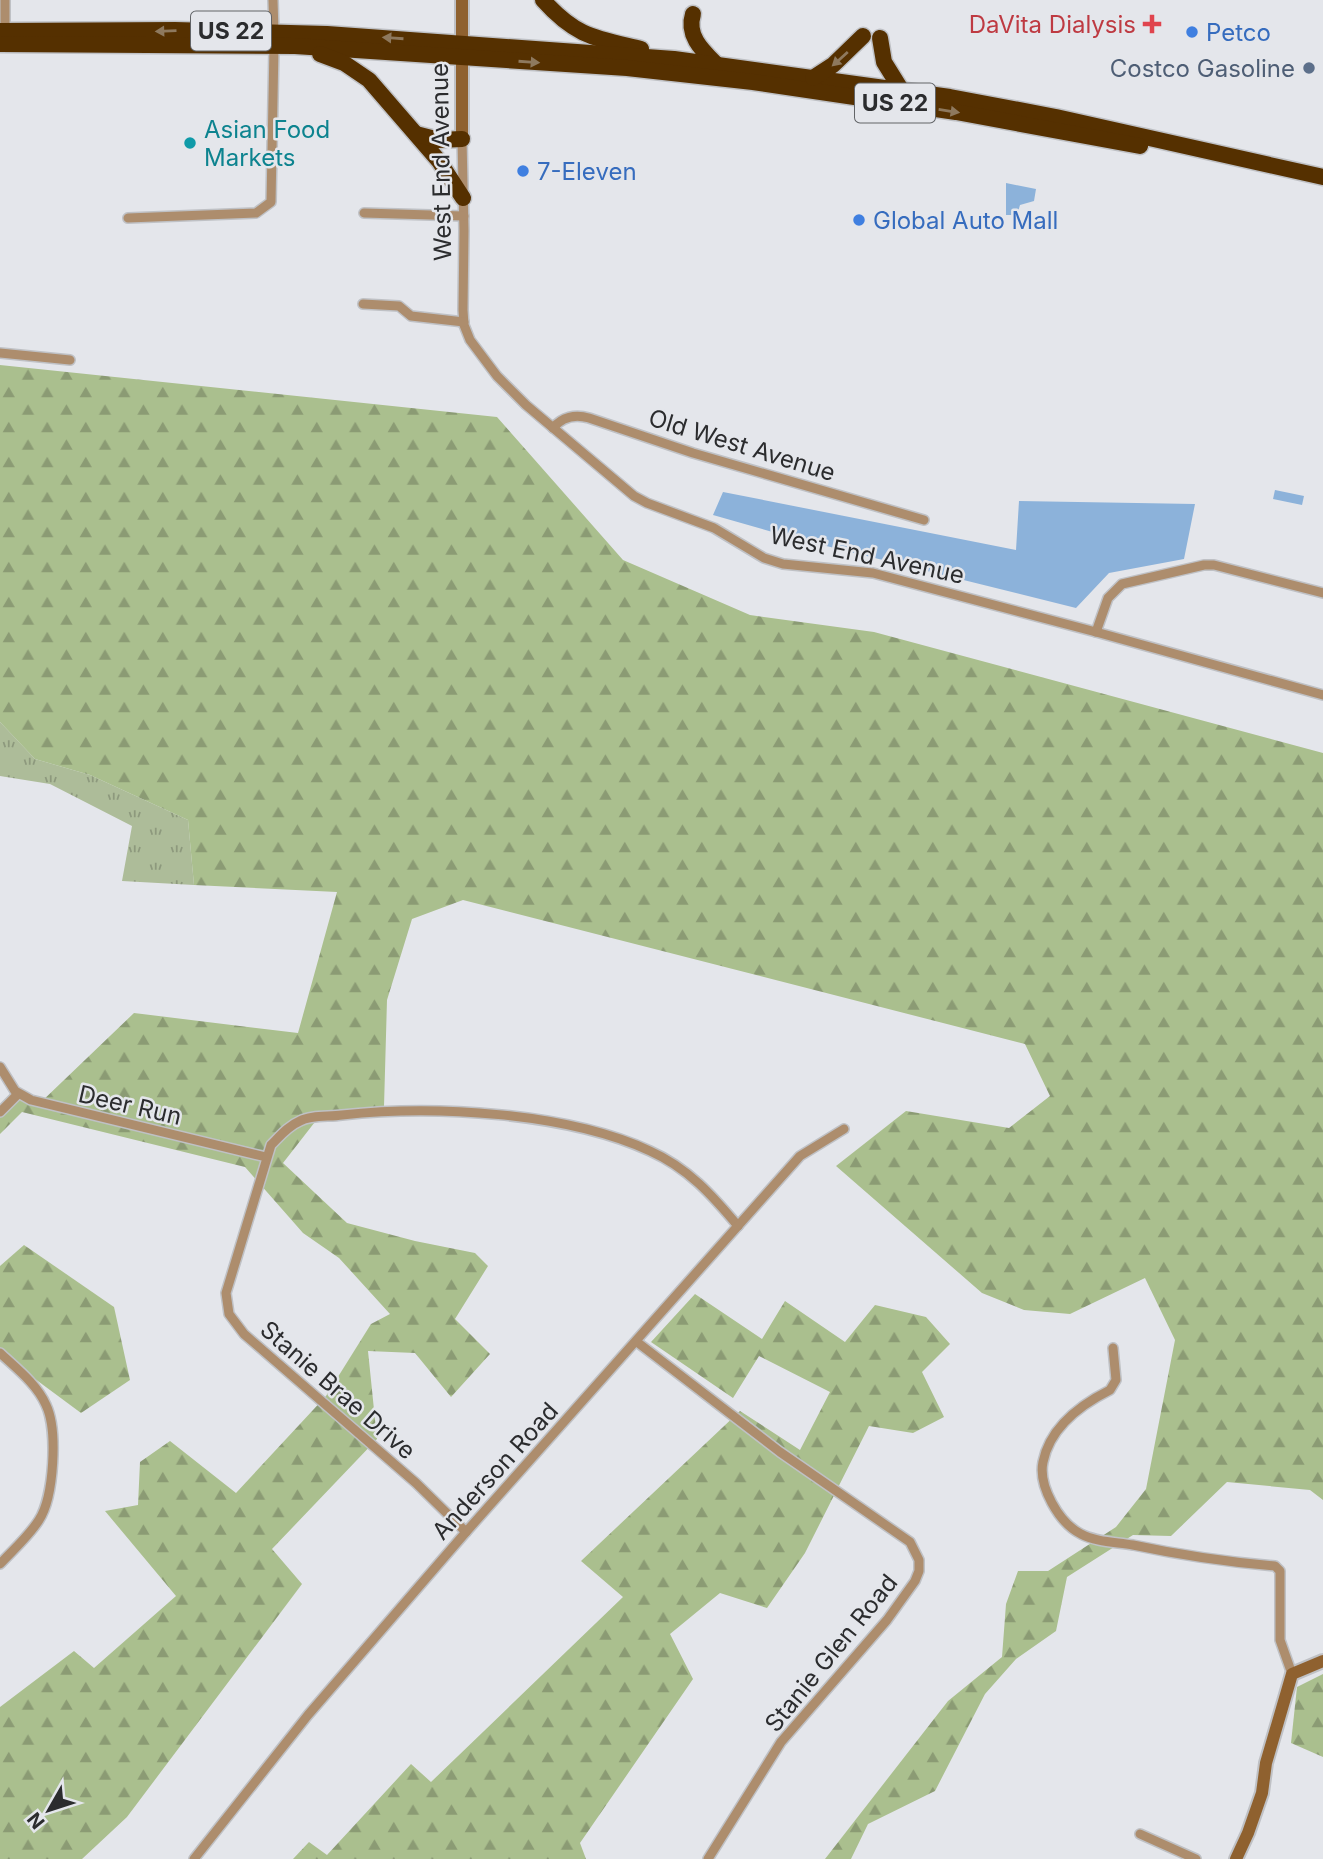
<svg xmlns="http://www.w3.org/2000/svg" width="1323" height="1859" font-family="Inter,sans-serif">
<defs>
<pattern id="grass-tufts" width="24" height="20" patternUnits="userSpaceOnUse" patternTransform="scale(1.75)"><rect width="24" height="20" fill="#adbc99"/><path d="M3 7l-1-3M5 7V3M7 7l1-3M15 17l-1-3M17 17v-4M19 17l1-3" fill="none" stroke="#8d997d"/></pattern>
<pattern id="forest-firs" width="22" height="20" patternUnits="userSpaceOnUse" patternTransform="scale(1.75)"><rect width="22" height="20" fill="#aabf8e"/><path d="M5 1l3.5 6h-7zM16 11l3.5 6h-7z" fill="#8b9b74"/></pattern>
</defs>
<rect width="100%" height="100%" fill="#e4e6eb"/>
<!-- grass -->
<path fill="url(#grass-tufts)" d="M0,722L35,759L90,775L188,820L194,885L122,881L132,826L50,784L0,776Z"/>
<!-- forest -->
<g fill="url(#forest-firs)">
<path d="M0,365L497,417L623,560L750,615L874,632L1323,753V1500L1310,1490L1227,1482L1171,1536L1133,1535L1067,1577L1056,1631L1016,1659L985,1694L935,1791L868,1824L851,1859H825L948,1701L1002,1657L1006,1604L1018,1571H1048L1116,1527L1146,1489L1175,1340L1145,1278L1070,1314L1024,1310L982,1293L836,1166L906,1111L1009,1128L1050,1096L1025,1044L463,900L412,919L387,1000L384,1107L318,1118L283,1163L347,1223L415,1241L475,1253L488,1266L455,1319L490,1354L451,1397L415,1353L368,1351L377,1439L272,1549L302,1584L127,1817L82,1859H0V1707L74,1651L94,1668L176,1596L105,1511L138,1505L140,1462L170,1441L236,1493L326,1396L371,1324L390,1314L339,1258L303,1233L245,1167L22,1112L0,1134V1117L19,1099L39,1104L134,1013L298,1033L337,892L194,885L188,820L90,775L35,759L0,722Z"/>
<path d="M24,1245L114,1307L130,1380L81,1413L0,1353V1266Z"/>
<path d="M695,1294L762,1339L785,1301L845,1342L875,1305L926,1317L950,1344L922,1372L944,1417L913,1433L869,1426L805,1553L767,1608L720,1593L670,1634L693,1679L580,1843L586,1859H293L309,1842L327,1855L411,1764L431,1782L623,1597L581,1561L740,1411L800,1450L830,1392L759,1356L733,1398L651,1342Z"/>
<path d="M1323,1674V1757L1291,1743L1297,1687Z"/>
</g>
<!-- water -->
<g fill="#8cb2da">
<path d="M1006,183L1036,189L1034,201L1020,205L1017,215H1006Z"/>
<path d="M1275,490L1304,496L1302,505L1273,499Z"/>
<path d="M723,492L1016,550L1019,501L1195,504L1184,559L1109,573L1076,608L790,537L713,515Z"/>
</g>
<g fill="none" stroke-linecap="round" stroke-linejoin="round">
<!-- street casing -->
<g stroke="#bfc1c5" stroke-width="12">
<g id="street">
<path d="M273,0L274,32"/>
<path d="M5,31V0"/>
<path d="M462,139L464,231L463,310L464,325L470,340L497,376L526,405L634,496L647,503L714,528L764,558L783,564L873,573L1096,632L1323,695"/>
<path d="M364,213L464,216"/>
<path d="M128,218L256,213L271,202L274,47"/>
<path d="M363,304L399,306L411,316L464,322"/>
<path d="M0,353L70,360"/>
<path d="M553,428C562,417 575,414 589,418L693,453L924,520"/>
<path d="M1096,632L1108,598L1122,584L1204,565H1214L1323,593"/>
<path d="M0,1067L15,1091L31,1100L266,1157"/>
<path d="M0,1112L18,1094"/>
<path d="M637,1342L780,1452L910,1542L919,1560V1571L915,1581L887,1620L781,1742L708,1859"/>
<path d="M1113,1348L1116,1380L1110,1390C1080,1405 1050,1427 1043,1462C1038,1486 1059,1523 1081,1534C1096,1542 1116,1542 1133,1545C1180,1555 1227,1562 1275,1566L1280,1571V1640L1292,1674"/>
<path d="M0,1353C16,1368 37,1384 46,1405C58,1430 54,1497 39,1520C29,1536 13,1550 0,1564"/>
<path d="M466,1532L416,1483L244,1334L229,1314L226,1293L271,1145C280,1136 288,1126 300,1121C311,1115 329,1117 342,1115C433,1105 566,1112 650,1151C688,1168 712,1195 738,1226"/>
<path d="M1140,1834L1196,1859"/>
<path d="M194,1859L308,1715L466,1532L800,1156L844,1129"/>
</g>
</g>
<!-- secondary casing -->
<g stroke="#bfc1c5" stroke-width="16">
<g id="secondary">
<path d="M462,139V0"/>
<path d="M1236,1859L1248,1833L1262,1793L1266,1763L1292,1674L1323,1661"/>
</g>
</g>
<!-- highway casing -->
<g stroke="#bfc1c5" stroke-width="19">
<g id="highway">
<path d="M543,0C576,37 595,38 641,49"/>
<path d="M693,14C686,36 703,51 717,65"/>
<path d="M0,31L175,30L327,34L674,59L950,97L1056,117L1323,177"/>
<path d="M880,38L884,62L902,91"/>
<path d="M0,44L295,46L627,68L753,82L956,112L1140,146"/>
<path d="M320,54L344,63L369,80L439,161L463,198"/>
<path d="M813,78L833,65L863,36"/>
<path d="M416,134L439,140L462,139"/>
</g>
</g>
<!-- street -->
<use href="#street" stroke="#ad8d6d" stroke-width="9"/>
<!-- secondary -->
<use href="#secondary" stroke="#8f612f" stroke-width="12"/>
<!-- highway -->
<use href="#highway" stroke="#553000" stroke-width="16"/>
</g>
<!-- one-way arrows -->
<defs><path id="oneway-solid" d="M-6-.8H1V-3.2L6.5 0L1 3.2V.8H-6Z" transform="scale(1.75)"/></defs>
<g fill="#8e795e">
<use href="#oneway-solid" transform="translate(166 31) rotate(178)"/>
<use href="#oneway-solid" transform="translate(393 38) rotate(-176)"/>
<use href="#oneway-solid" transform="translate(840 59) rotate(138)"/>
<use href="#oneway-solid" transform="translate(529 62) rotate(4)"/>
<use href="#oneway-solid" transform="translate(949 111) rotate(9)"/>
</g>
<!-- markers -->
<path fill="#e0444e" stroke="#e4e6eb" stroke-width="2.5" d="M1148.5 13.5h7v7h7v7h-7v7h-7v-7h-7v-7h7z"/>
<g fill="#3f7fe0" stroke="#e4e6eb" stroke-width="2.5">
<circle cx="1192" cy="32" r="7"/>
<circle cx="523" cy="171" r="7"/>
<circle cx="859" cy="220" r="7"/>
</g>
<circle fill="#5c6f8a" stroke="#e4e6eb" stroke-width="2.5" cx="1309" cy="68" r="7"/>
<circle fill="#0f9aa8" stroke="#e4e6eb" stroke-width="2.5" cx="190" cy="143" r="7"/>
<g text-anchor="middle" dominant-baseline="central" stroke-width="5" stroke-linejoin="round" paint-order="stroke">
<!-- shield labels -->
<g fill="#e4e6eb" stroke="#626467" stroke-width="2">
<rect x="191" y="11.5" width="80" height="39" rx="5"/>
<rect x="855" y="83.5" width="80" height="39" rx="5"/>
</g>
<g font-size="23" font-weight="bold" fill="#2b2c2e">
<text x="231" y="31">US 22</text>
<text x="895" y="103">US 22</text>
</g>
<!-- health labels -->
<g font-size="24" fill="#be3a42" stroke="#e4e6eb" text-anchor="end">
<text x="1136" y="24">DaVita Dialysis</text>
</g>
<!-- shop labels -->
<g font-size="24" fill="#366cbe" stroke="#e4e6eb" text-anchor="start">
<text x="1206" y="32">Petco</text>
<text x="537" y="171">7-Eleven</text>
<text x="873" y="220">Global Auto Mall</text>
</g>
<!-- service labels -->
<g font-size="24" fill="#4e5e75" stroke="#e4e6eb" text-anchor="end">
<text x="1295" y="68">Costco Gasoline</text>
</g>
<!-- culture labels -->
<g font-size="24" fill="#0d838f" stroke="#e4e6eb" text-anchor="start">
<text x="204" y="129">Asian Food<tspan x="204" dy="28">Markets</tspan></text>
</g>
<!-- street labels -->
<g font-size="24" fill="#2b2c2e" stroke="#e4e6eb">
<text transform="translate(441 162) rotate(-91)">West End Avenue</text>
<text transform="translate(742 445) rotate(17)">Old West Avenue</text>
<text transform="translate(867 555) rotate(12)">West End Avenue</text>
<text transform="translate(130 1105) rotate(13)">Deer Run</text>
<text transform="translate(338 1390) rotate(41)">Stanie Brae Drive</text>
<text transform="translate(495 1471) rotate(-48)">Anderson Road</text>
<text transform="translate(831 1653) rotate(-51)">Stanie Glen Road</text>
</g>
</g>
<!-- north arrow -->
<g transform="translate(49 1810) rotate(231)" stroke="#e4e6eb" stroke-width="5" paint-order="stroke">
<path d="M0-5L12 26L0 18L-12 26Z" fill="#2b2c2e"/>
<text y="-10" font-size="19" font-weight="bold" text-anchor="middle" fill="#2b2c2e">N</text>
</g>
</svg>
